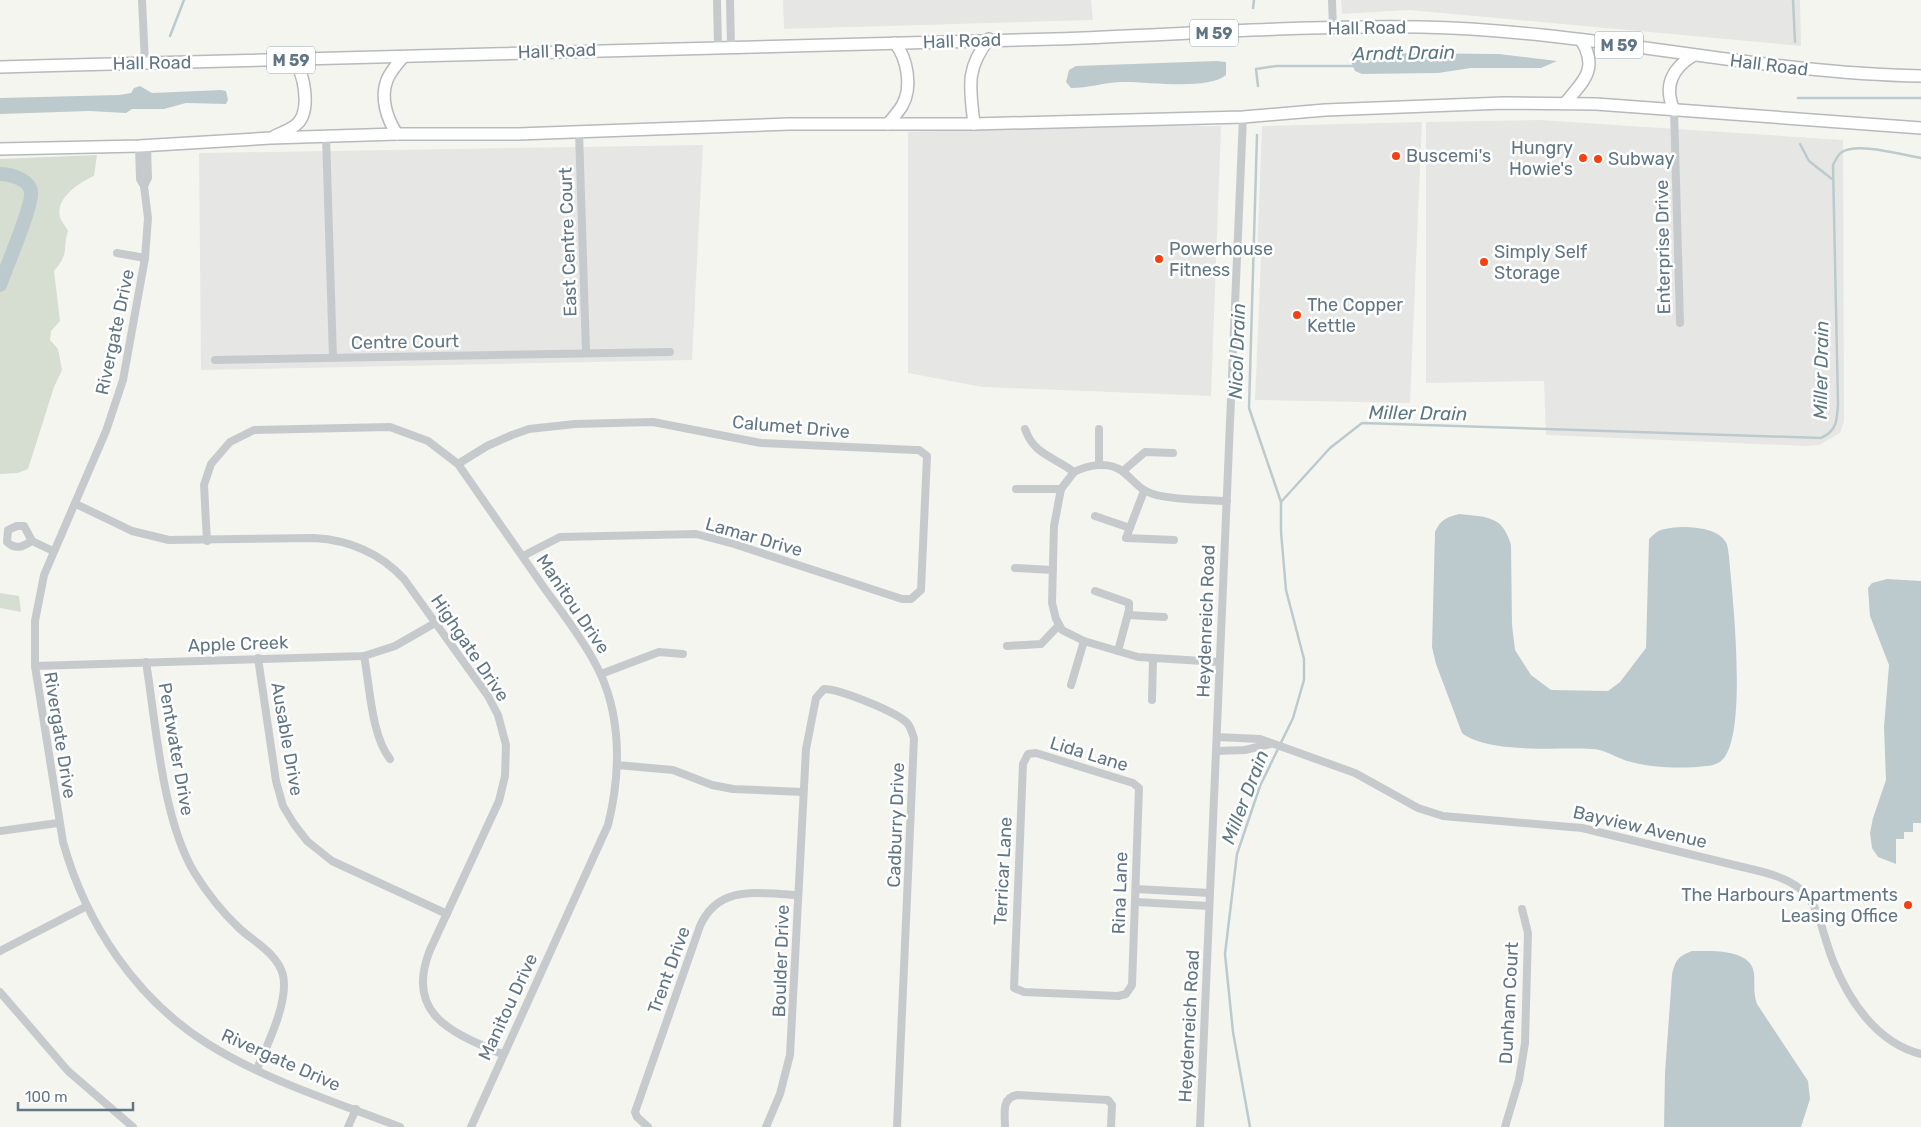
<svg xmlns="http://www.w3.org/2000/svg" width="1921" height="1127" font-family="Rubik,sans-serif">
<rect width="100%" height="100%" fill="#f5f5f0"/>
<!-- built -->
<g fill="#e6e7e4">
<path d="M783,0H1091L1093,20L784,29Z"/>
<path d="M1341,0H1800L1801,46L1409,10L1342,14Z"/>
<path d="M1540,120L1843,140L1844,421L1840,433L1819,445L1806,446L1546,435L1544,381L1426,383V122Z"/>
<path d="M1422,122L1410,403L1255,400L1261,258H1257L1262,126Z"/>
<path d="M1087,126H1221L1211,396L982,387L908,373V132Z"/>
<path d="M703,145L692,360L201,370L199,153Z"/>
</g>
<!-- green -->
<g fill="#d6ddd1">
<path d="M97,155L94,176C80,182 55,198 60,217C61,222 66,226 68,231C62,251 70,252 54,271L60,321L51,331L50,340L58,349L62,370L54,387L28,469L18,473L0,474V159Z"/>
<path d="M0,593L19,596L21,612L0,608Z"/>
</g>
<!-- water -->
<g fill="#bccace">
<path d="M1358,49L1393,53L1499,54L1557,61L1541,68H1471L1438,73L1362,74L1355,71L1350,59L1352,53Z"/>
<path d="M1217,61L1226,62V75C1208,91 1145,81 1120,82C1103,83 1088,88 1071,88L1066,82L1069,70L1076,66Z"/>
<path d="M140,86L152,93L221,90L226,91L228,100L226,104L186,103L164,109H132L126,113L89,111L0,114V98L119,95L131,93L134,88Z"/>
<path d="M1459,514C1486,517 1503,515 1511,545L1512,625L1515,650L1531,675L1551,690L1608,691L1620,682L1646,648L1649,539C1654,534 1658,530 1665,529C1680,525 1716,526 1725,541C1728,544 1728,551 1729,556C1732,592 1749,739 1721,761C1718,764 1710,766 1706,766C1682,769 1651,768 1627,761C1615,757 1604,749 1591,749C1558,747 1488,754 1462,733L1436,664L1432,647L1435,532C1440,520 1447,517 1459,514Z"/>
<path d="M1887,579L1921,581V823H1913V832H1904V839H1896V864L1878,857L1872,848L1870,833L1873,818L1886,780L1884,727L1889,665L1870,616L1868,588L1872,583Z"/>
<path d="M1692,951C1710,951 1751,948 1754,973C1755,984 1753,993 1757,1004L1808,1081L1810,1099L1801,1127H1664L1665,1073L1672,975C1675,961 1678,956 1692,951Z"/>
</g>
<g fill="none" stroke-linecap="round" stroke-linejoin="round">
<!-- stream -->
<g stroke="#bccace" stroke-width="2.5">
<path d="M1793,0L1795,42"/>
<path d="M1253,8L1254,0"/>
<path d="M170,36L184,0"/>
<path d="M1258,86L1256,69L1276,66H1355"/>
<path d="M1798,98H1921"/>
<path d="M1800,144L1809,161L1832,179"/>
<path d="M1281,502L1330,448L1362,423L1821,438C1837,431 1837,420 1838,404L1833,165C1836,160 1837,155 1842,152C1858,142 1903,155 1921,158"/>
<path d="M1250,1127L1233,1032L1225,954L1237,854L1260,786L1293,718L1304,680V659L1286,590L1281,532V502L1249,408L1257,135"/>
</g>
<!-- river -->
<path stroke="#bccace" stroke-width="14" d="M0,174C11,174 30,180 31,192C33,205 6,268 0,285"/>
<!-- highway casing -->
<g stroke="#b6babd" stroke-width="14">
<g id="highway">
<path d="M0,67C351,57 702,49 1054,39C1176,35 1299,25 1421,27C1589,30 1753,73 1921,76"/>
<path d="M1565,103C1584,81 1599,68 1581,40"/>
<path d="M1674,110C1663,86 1672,68 1694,55"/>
<path d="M888,124C893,118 898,112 902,106C913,87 907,58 895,43"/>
<path d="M974,124C970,88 965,69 989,39"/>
<path d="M397,134C387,119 380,98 387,80C390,72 397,64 403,57"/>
<path d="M275,136C283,132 293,129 299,122C310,108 305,71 292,60"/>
<path d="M0,149L139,146L271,138L397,134H518L789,124H974L1243,117L1325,110L1504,103L1596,104L1921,128"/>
</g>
</g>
<!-- minor -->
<g stroke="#c7cacd" stroke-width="8">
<path d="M142,0L145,63"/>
<path d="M717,0L718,47"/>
<path d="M730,0L731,47"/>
<path d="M1332,0L1333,29"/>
<path d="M1674,110L1680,323"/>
<path d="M579,132L586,352"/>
<path d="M326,136L333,358"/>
<path d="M139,146L140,179L144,186L148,178L147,146"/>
<path d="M144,186L148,218L145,258L123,380L106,431L44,575L35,621V666L63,842C86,924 136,999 208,1044C267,1081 336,1102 400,1127"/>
<path d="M117,253L145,258"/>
<path d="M215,360L670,352"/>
<path d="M1025,429C1034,455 1053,456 1074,472C1088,465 1108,461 1122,471C1133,479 1139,490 1153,494C1171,500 1206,500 1227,501"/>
<path d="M1099,429V465"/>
<path d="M458,464L487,446L512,435L529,429L575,424L653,422L761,443L915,450H919L927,456L921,590L911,599H902L734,544L696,534L560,537L523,556"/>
<path d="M1123,471L1145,452L1173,453"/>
<path d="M1074,472L1061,489L1054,526L1052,603L1056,619L1062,630L1084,641L1138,657L1219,662"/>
<path d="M1016,489H1061"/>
<path d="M1144,491L1126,538L1174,540"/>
<path d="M76,504L132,531L169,540L314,538C349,540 380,553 404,579L488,696L498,715L506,745L505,776L499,801L430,950C404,1015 453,1033 502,1054"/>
<path d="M1095,516L1130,528"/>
<path d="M32,541C22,547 16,550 7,542L8,530L17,526H24L32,541L53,551"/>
<path d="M207,541L204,485L211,464L230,442L254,430L390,427L428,441L458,464C487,505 516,547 545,589C563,614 582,638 596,665C622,713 621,773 608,825L471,1127"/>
<path d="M1015,568L1053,570"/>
<path d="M1095,591L1129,603V610L1118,651"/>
<path d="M1128,615L1164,617"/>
<path d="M1007,646L1041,644L1059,625"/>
<path d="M364,656C370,686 371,735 390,759"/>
<path d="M258,658L276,781L283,806L294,824L307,841L332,861L447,914"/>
<path d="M146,662C156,724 162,818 194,872C207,893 222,912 239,928C254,942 277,953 283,975C289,1002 267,1045 257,1069"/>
<path d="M35,666L364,656L395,646L435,623"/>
<path d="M601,674L659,652L683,654"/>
<path d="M1071,685L1084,641"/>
<path d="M1152,700L1153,659"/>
<path d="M1217,737L1260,739L1355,773L1418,808L1443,816L1582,828L1763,872C1821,887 1815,914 1833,961C1849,1001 1877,1043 1921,1054"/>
<path d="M1216,751L1245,750L1270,744"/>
<path d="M1036,753L1133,783L1139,788L1132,985L1126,994L1118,996L1024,992L1014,988L1023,764L1028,754Z"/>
<path d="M617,765L673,770L712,785L733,789L803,792"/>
<path d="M0,831L58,823"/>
<path d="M1136,889L1210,893"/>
<path d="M1136,902L1209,906"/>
<path d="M0,951L87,906"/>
<path d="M0,992L68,1071L133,1127"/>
<path d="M348,1127L356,1109"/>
<path d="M648,1127L637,1117L635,1112L700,926C719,883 760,894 798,895"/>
<path d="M766,1127L780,1094L790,1055L806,749L816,698L824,689C839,689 898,712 908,724C911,728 912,733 914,738L897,1127"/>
<path d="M1005,1127C1005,1114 1001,1098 1017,1095L1108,1100L1112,1105L1111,1127"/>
<path d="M1200,1127L1243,117"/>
<path d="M1505,1127L1519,1080L1525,1043L1528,933L1522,909"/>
</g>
<!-- highway -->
<use href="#highway" stroke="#fff" stroke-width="11"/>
</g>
<!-- markers -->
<g fill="#f54111" stroke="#fff" stroke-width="2">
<circle cx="1396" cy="156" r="5"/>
<circle cx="1583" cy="158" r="5"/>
<circle cx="1598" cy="159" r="5"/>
<circle cx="1159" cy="259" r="5"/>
<circle cx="1484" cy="262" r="5"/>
<circle cx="1297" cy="315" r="5"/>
<circle cx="1908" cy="905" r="5"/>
</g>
<g text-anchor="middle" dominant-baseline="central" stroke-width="5" stroke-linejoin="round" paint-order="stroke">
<!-- shield labels -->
<g fill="#fff" stroke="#909faa" stroke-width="1">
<rect x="1190" y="19.5" width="48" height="27" rx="4"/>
<rect x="1595" y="31.5" width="48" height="27" rx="4"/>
<rect x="267" y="46.5" width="48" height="27" rx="4"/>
</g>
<g font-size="16" font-weight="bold" fill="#617685">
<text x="1214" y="33">M 59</text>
<text x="1619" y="45">M 59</text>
<text x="291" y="60">M 59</text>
</g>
<!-- street labels -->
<g font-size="18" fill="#617685" stroke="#fff">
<text transform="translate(1367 28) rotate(-1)">Hall Road</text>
<text transform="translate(962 41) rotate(-2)">Hall Road</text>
<text transform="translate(557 51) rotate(-2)">Hall Road</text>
<text transform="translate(152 63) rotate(-1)">Hall Road</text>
<text transform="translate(1769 65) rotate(7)">Hall Road</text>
<text transform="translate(568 242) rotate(-92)">East Centre Court</text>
<text transform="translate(1663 247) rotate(-91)">Enterprise Drive</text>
<text transform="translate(115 332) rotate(-78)">Rivergate Drive</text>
<text transform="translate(405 342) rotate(-1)">Centre Court</text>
<text transform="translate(791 427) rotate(5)">Calumet Drive</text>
<text transform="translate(754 537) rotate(16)">Lamar Drive</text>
<text transform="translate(573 604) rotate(56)">Manitou Drive</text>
<text transform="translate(1206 621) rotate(-88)">Heydenreich Road</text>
<text transform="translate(238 644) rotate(-2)">Apple Creek</text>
<text transform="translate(470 648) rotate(56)">Highgate Drive</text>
<text transform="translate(60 735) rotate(81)">Rivergate Drive</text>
<text transform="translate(287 739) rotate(80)">Ausable Drive</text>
<text transform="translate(176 749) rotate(80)">Pentwater Drive</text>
<text transform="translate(1089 754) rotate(17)">Lida Lane</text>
<text transform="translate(896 825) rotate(-88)">Cadburry Drive</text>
<text transform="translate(1640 827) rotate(13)">Bayview Avenue</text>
<text transform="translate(1003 871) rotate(-87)">Terricar Lane</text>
<text transform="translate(1120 893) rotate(-88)">Rina Lane</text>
<text transform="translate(781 961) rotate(-88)">Boulder Drive</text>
<text transform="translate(669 970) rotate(-70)">Trent Drive</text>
<text transform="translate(1509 1003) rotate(-87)">Dunham Court</text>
<text transform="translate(508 1007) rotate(-65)">Manitou Drive</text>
<text transform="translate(1189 1026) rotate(-87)">Heydenreich Road</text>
<text transform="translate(281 1060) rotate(24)">Rivergate Drive</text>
</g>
<!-- poi labels -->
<g font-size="18" fill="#617685" stroke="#fff" text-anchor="start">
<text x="1573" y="148" text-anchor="end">Hungry<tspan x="1573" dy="21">Howie's</tspan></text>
<text x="1406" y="156">Buscemi's</text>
<text x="1608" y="159">Subway</text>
<text x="1169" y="249">Powerhouse<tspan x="1169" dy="21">Fitness</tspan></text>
<text x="1494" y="252">Simply Self<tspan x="1494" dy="21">Storage</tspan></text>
<text x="1307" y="305">The Copper<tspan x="1307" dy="21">Kettle</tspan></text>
<text x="1898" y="895" text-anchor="end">The Harbours Apartments<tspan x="1898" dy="21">Leasing Office</tspan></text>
</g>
<!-- water labels -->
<g font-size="19" font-style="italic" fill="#5c7983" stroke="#fff">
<text transform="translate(1404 53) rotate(-1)">Arndt Drain</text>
<text transform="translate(1237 351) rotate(-88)">Nicol Drain</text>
<text transform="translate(1821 370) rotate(-89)">Miller Drain</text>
<text transform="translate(1418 413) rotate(1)">Miller Drain</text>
<text transform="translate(1245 797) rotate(-69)">Miller Drain</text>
</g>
</g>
<!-- scale -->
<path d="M18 1102v8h115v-8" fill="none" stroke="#617685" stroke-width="2.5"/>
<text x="25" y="1102" font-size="15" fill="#617685" stroke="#ffffff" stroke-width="4" paint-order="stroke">100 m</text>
</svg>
